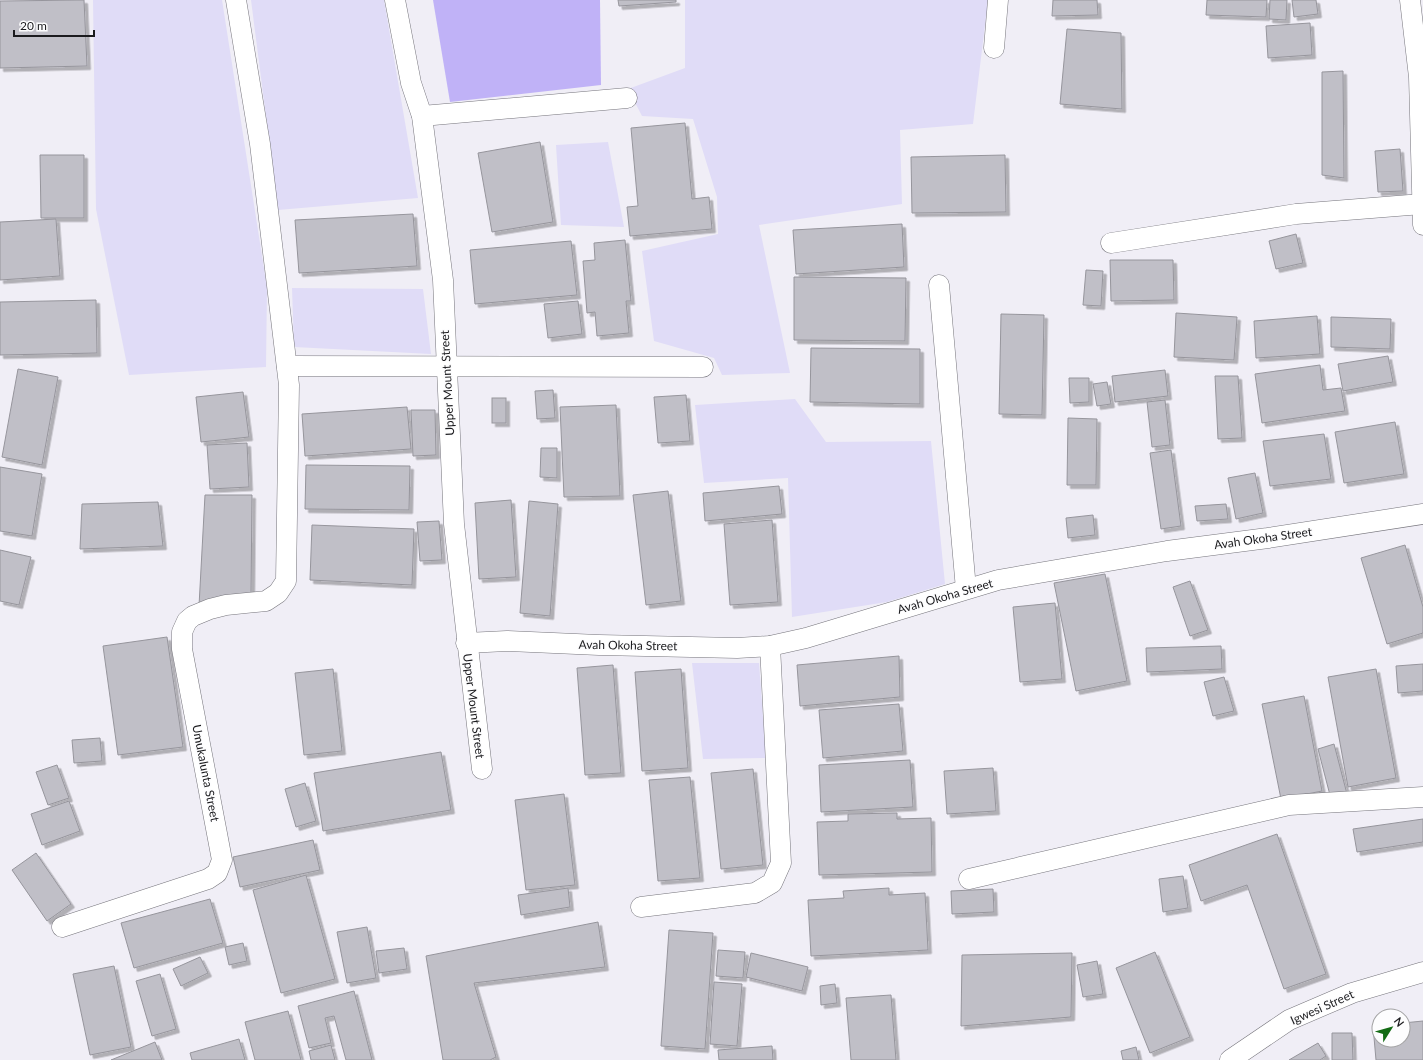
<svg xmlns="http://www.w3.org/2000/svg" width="1423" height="1060" font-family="Lato,sans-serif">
<defs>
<filter id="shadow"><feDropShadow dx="3.5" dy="3.5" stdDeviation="0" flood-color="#0004"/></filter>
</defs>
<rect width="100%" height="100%" fill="#f0eef6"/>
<!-- green -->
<g fill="#e0dcf7">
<path d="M93,0H222L267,288L266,367L129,375L96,209Z"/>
<path d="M251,0H384L418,198L278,210Z"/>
<path d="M685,0H988L973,124L900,130L902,204L759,225L790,373L722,375L714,358L654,341L642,251L718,234L717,197L693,119L642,116L628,89L685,68Z"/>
<path d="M608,142L624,227L561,225L556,145Z"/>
<path d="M292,288L423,289L431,354L294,347Z"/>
<path d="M795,399L826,442L931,441L945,584L887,602L792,617L788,478L704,483L695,405Z"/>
<path d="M692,663H759L766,758L703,759Z"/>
</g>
<!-- forest -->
<path fill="#c0b2f7" d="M433,0H600L601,85L450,102Z"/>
<!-- building -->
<g fill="#c0bfc7" stroke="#96959c" filter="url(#shadow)">
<path d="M84,0L87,66L0,68V1Z"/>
<path d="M618,0H676V2L619,6Z"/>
<path d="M1053,0H1097L1098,15L1052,16Z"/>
<path d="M1207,0H1267L1266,17L1206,15Z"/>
<path d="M1270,0H1287L1286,20L1269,19Z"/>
<path d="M1292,0H1316L1318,14L1294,17Z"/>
<path d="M1310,23L1312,55L1268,58L1266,26Z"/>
<path d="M1067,29L1121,33L1122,109L1060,104Z"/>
<path d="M1343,71L1344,178L1322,175V72Z"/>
<path d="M685,123L692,199L709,197L712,229L630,236L627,207L638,206L631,128Z"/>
<path d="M540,142L553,222L492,232L478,153Z"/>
<path d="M1400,149L1403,191L1378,192L1375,151Z"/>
<path d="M40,155H84V218H41Z"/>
<path d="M1005,155L1006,212L912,213L911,157Z"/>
<path d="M413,214L417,266L299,273L295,220Z"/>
<path d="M56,219L60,276L0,280V222Z"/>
<path d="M902,224L904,267L796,274L793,230Z"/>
<path d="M1296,234L1303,263L1276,269L1269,241Z"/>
<path d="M625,240L631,301H626L629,333L597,336L595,312L587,313L583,261L595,260L594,243Z"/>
<path d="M571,241L577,295L475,304L470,250Z"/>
<path d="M1110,260H1173L1174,300L1111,301Z"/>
<path d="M1086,270L1103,271L1101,306L1083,305Z"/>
<path d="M794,277L906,278L905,341L794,340Z"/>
<path d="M96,300L97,353L0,355V302Z"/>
<path d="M578,301L582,334L548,338L544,304Z"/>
<path d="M1176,313L1237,317L1234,360L1174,357Z"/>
<path d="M1001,314L1044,315L1042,415L999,414Z"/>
<path d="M1317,316L1320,354L1256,358L1254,321Z"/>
<path d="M1331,317L1391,319L1390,349L1331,347Z"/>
<path d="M811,348L920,349V404L810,402Z"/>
<path d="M1388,356L1393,382L1343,391L1338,364Z"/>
<path d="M1320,365L1323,390L1341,388L1345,411L1262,423L1255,374Z"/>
<path d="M18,369L58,377L42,465L2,457Z"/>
<path d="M1165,370L1168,396L1115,402L1112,376Z"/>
<path d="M1215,376H1238L1242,438L1218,439Z"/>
<path d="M1069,378H1089V402L1070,403Z"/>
<path d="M1107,382L1111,404L1097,406L1093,384Z"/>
<path d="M553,390L555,418L537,419L535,391Z"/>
<path d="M243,392L249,437L201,442L196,397Z"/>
<path d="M686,395L690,441L658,443L654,397Z"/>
<rect x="492" y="398" width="14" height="25"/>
<path d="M1165,400L1170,445L1152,447L1147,402Z"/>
<path d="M616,405L620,496L564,497L560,407Z"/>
<path d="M407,407L411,449L305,456L302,414Z"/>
<path d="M411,410H435L436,455L413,456Z"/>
<path d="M1068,418L1097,419L1096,485H1067Z"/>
<path d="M1395,422L1404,474L1344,483L1335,432Z"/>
<path d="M1324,434L1331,479L1270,486L1263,441Z"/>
<path d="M247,443L249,487L210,489L207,445Z"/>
<path d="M541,448H557V478L540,477Z"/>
<path d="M1171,450L1181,526L1161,529L1150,453Z"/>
<path d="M306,465L410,466L409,510L305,509Z"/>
<path d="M0,467L42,474L32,536L0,531Z"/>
<path d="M1255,473L1263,513L1236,519L1228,478Z"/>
<path d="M779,486L782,514L705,521L703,493Z"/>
<path d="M668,491L681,601L646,605L633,495Z"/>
<path d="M205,495H252L251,593L199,606Z"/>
<path d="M511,500L516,577L479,579L475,503Z"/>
<path d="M529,501L558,504L550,616L520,613Z"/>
<path d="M158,502L163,546L80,549L82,504Z"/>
<path d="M1226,504L1228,519L1197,521L1195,506Z"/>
<path d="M1093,515L1095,535L1068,538L1066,518Z"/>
<path d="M772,520L778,602L730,605L724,524Z"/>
<path d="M439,521L442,560L420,561L417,522Z"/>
<path d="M312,525L414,529L412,585L310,580Z"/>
<path d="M1405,545L1423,607V633L1387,644L1361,558Z"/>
<path d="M0,550L31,557L19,605L0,601Z"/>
<path d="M1105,574L1127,681L1076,691L1054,583Z"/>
<path d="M1190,581L1208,630L1190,636L1173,587Z"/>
<path d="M1055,603L1062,679L1020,682L1013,607Z"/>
<path d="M167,637L183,747L118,755L103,646Z"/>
<path d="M1221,646L1222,669L1147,672L1146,648Z"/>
<path d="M899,656L900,697L800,706L797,665Z"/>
<path d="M1423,664V691L1398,693L1396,666Z"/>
<path d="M613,665L621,773L585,775L577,668Z"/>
<path d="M333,669L342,751L304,755L295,673Z"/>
<path d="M681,669L688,768L642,771L635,672Z"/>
<path d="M1376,669L1396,778L1348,787L1328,677Z"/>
<path d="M1224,677L1234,711L1213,716L1204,682Z"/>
<path d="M1304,696L1322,791L1281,799L1262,704Z"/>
<path d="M899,704L903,751L823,758L819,710Z"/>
<path d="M100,738L102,761L74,763L72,740Z"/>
<path d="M1334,744L1347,794L1331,799L1318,749Z"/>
<path d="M441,752L451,810L323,831L314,773Z"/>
<path d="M910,760L913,807L821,812L819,765Z"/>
<path d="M57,765L69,798L48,805L36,772Z"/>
<path d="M993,768L996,811L947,814L944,771Z"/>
<path d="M753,769L763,865L721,869L711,773Z"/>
<path d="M690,777L700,878L658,881L649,780Z"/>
<path d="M305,783L316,821L296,827L285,789Z"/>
<path d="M564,794L575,885L526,890L515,800Z"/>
<path d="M69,801L80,831L42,845L31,814Z"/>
<path d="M897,813V819L931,818L932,872L819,875L817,822L848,821V814Z"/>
<path d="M1423,819V842L1357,852L1353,829Z"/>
<path d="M1277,834L1326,974L1284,989L1247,885L1201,901L1189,865Z"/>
<path d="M313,840L320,870L240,887L233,857Z"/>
<path d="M36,853L71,904L47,921L12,870Z"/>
<path d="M306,875L335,979L281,993L253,890Z"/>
<path d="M1183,876L1188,908L1163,912L1159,879Z"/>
<path d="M568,888L570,907L521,915L518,895Z"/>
<path d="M889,888V895L925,893L928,950L811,956L808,900L844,898L843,891Z"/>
<path d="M993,889L994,912L952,914L951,891Z"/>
<path d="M210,899L223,943L134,968L121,923Z"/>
<path d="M598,922L605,967L474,983L496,1057L490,1060H443L426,956Z"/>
<path d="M367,927L376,978L347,983L337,932Z"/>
<path d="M669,930L713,933L705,1049L661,1046Z"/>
<path d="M243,943L247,961L229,965L225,947Z"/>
<path d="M404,948L407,969L379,973L376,951Z"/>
<path d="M718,950L745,952L743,978L716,976Z"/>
<path d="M1155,952L1190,1037L1150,1053L1116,968Z"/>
<path d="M751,953L808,967L802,991L746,977Z"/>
<path d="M1072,953L1071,1017L961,1026L962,955Z"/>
<path d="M200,957L208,973L181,986L173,969Z"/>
<path d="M1097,961L1103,994L1083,997L1077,965Z"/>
<path d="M114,966L131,1047L90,1055L73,974Z"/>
<path d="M160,974L176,1029L152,1036L136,981Z"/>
<path d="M714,982L742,984L737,1046L710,1044Z"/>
<path d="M835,984L837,1003L821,1005L820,986Z"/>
<path d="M354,991L372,1060H346L334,1016L325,1018L331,1043L309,1048L298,1006Z"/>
<path d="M891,995L896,1060H851L846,998Z"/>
<path d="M288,1011L301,1060H255L245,1022Z"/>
<path d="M1423,1021V1060H1376L1373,1026L1379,1025V1040H1403V1023Z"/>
<path d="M1332,1033H1352L1353,1060H1332Z"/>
<path d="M239,1039L245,1060H192L190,1053Z"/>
<path d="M155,1042L162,1060H111Z"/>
<path d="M1318,1043L1326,1056L1320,1060H1289Z"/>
<path d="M331,1045L335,1060H311L309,1051Z"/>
<path d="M772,1046L773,1060H719L718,1050Z"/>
<path d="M1136,1047L1139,1060H1123L1121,1051Z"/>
</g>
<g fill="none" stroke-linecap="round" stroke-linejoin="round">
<!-- minor casing -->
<g stroke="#76757c" stroke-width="21">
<g id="minor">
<path d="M395,0L411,83L422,116L443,280L454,524L482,769"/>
<path d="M1410,0L1419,77L1423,225"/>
<path d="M994,48L998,0"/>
<path d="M422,116L627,98"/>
<path d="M1111,243L1296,214L1422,204"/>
<path d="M939,285L966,589"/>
<path d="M287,366L703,367"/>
<path d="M466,643L507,641L599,645L737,648L770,646L806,638L998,580L1167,551L1268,538L1423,514"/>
<path d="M969,879L1289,805L1423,797"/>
<path d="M641,907L755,893L772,883L781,863L770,646"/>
<path d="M62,927L208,879L217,873L222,860L182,649V632L187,621L193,616L210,609L226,605L266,601L278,593L286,581L289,385L260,144L236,0"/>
<path d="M1230,1060L1289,1020L1352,993L1423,972"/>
</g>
</g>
<!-- minor -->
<use href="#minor" stroke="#fff" stroke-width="20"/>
</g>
<g text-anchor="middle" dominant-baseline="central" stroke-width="3" stroke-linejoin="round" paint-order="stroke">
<!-- street labels -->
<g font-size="12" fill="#1b1b1e" stroke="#fdfdfe">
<text transform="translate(447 383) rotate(-93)">Upper Mount Street</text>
<text transform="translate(1263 538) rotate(-8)">Avah Okoha Street</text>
<text transform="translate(945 596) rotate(-16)">Avah Okoha Street</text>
<text transform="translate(628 645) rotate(1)">Avah Okoha Street</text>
<text transform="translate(474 706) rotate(83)">Upper Mount Street</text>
<text transform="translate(206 773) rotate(79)">Umukalunta Street</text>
<text transform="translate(1322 1007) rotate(-24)">Igwesi Street</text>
</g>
</g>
<!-- north arrow -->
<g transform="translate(1391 1028) rotate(53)"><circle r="19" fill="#fdfdfe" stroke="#a3a3a4"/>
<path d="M0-3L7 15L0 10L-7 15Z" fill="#136b14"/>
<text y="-6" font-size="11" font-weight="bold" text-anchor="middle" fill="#1b1b1e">N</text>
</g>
<!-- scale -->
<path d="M14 30v6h80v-6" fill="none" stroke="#1b1b1e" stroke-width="2"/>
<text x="20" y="30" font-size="12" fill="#1b1b1e" stroke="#fdfdfe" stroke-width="3" paint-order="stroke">20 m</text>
</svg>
